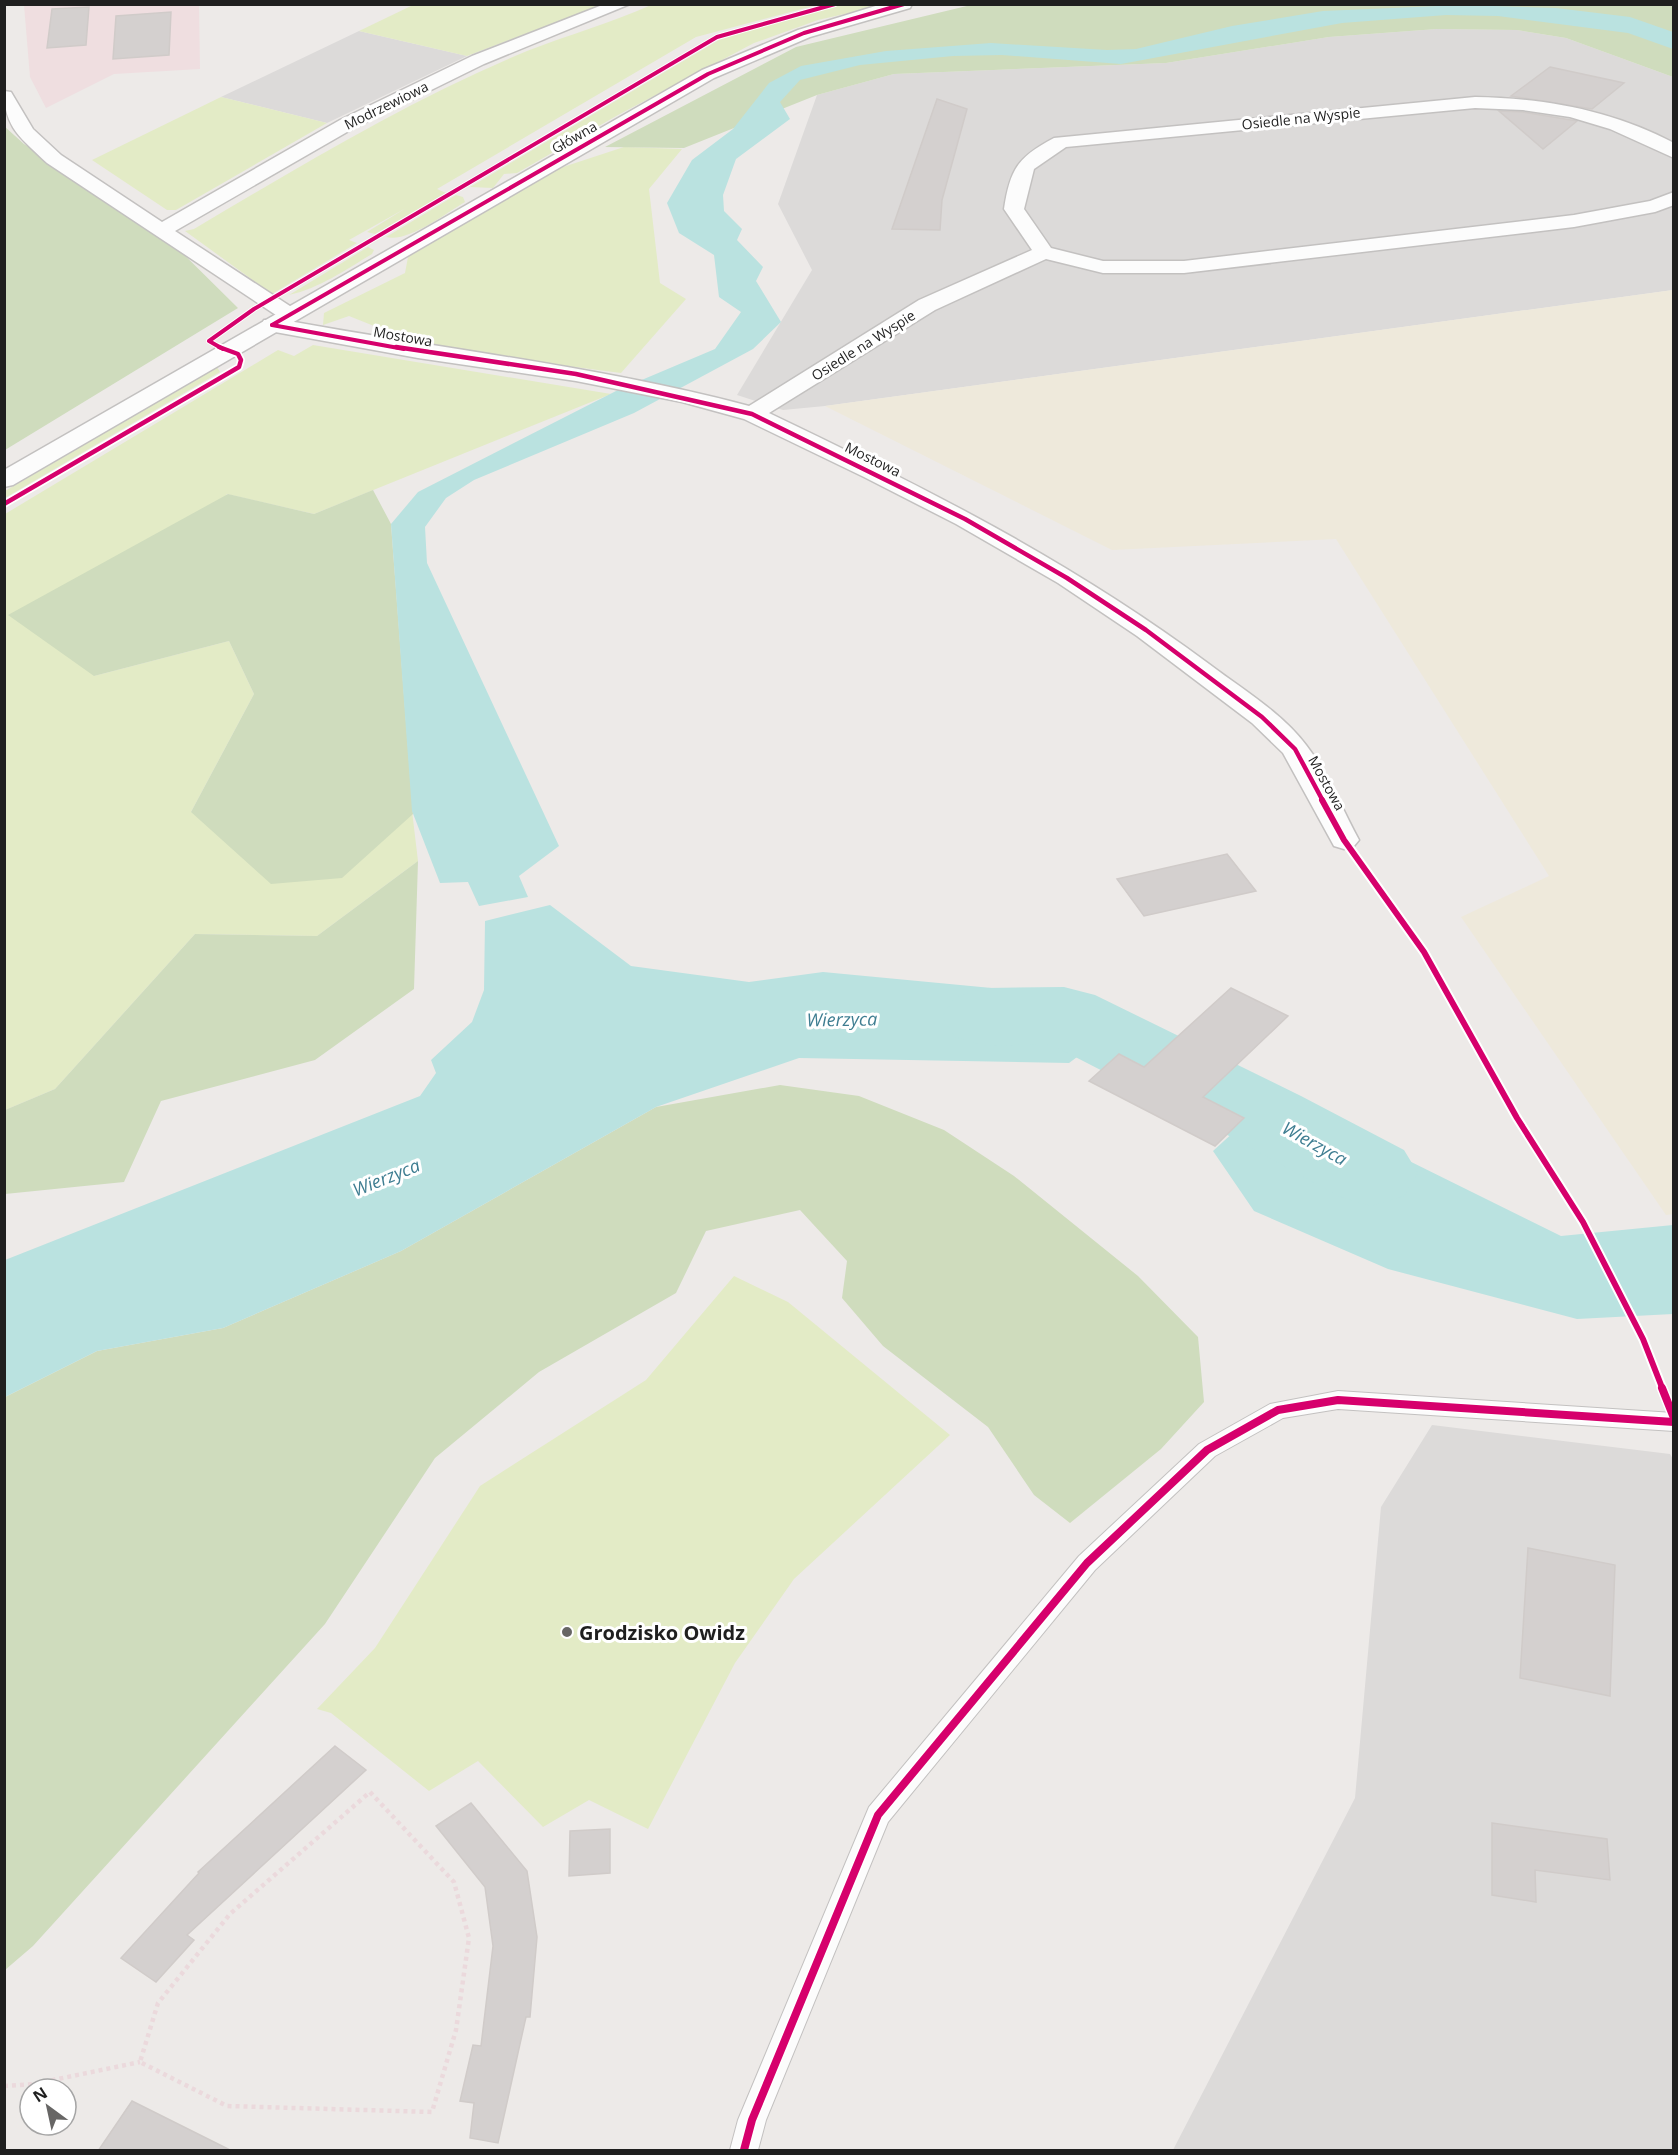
<svg xmlns="http://www.w3.org/2000/svg" width="1678" height="2155" font-family="'Open Sans',sans-serif">
<rect width="100%" height="100%" fill="#edeae8"/>
<!-- residential -->
<g fill="#dcdad9">
<path d="M1437,29L1517,30L1566,38L1673,77V290L825,406L783,410L737,395L812,270L778,204L817,95L894,74L1166,63L1329,37Z"/>
<path d="M359,31L467,56L327,123L221,97Z"/>
<path d="M1432,1425L1670,1454L1674,1461L1673,2150H1173L1355,1798L1381,1507Z"/>
</g>
<!-- commercial -->
<path fill="#efdee0" d="M24,5H199L200,69L114,74L46,108L30,77Z"/>
<!-- farmland -->
<path fill="#eee9db" d="M1673,290L1674,1214L1666,1215L1461,917L1549,876L1336,539L1112,550L825,406Z"/>
<!-- grass -->
<g fill="#e3ebc6">
<path d="M590,4L599,6L467,56L359,31L413,5Z"/>
<path d="M651,5H817L696,37L437,189L446,193L375,234L367,232L406,208L349,240L357,243L272,294L185,231L194,229C302,165 411,99 527,51C568,35 611,23 651,5Z"/>
<path d="M841,5H884L818,20L754,43L618,115L517,173L504,174L493,188L470,187L719,40L775,22Z"/>
<path d="M221,97L327,123L176,210H167L92,160Z"/>
<path d="M624,147L682,149L649,189L660,283L686,299L621,373L521,360L409,340L349,316L323,325L324,313L405,273L408,257L557,169Z"/>
<path d="M456,195L463,197L465,202C446,213 408,243 386,237Z"/>
<path d="M368,247L374,250L372,254C345,270 320,288 289,295Z"/>
<path d="M313,345L611,394L314,514L227,494L94,676L229,641L254,694L191,812L412,811L418,861L317,936L195,934L55,1089L5,1110V514L278,350L294,356Z"/>
<path d="M217,367L220,372L5,498V491Z"/>
<path d="M734,1276L788,1302L950,1435L794,1579L735,1663L648,1829L589,1800L543,1827L478,1761L429,1791L331,1713L317,1709L375,1648L480,1486L646,1380Z"/>
</g>
<!-- forest -->
<g fill="#cfdcbd">
<path d="M971,5H1673V77L1566,38L1517,30L1437,29L1329,37L1166,63L894,74L817,95L684,148L605,147L796,47Z"/>
<path d="M4,126L24,144L153,224L238,308L5,450Z"/>
<path d="M373,490L391,524L413,814L342,878L271,884L191,812L254,694L229,641L94,676L8,615L228,494L314,514Z"/>
<path d="M418,861L414,989L315,1060L161,1101L124,1182L5,1194V1110L55,1089L195,934L317,936Z"/>
<path d="M780,1085L859,1096L944,1130L1014,1176L1138,1276L1198,1337L1204,1402L1161,1449L1070,1523L1034,1495L988,1427L883,1346L842,1298L847,1261L800,1210L706,1231L676,1293L539,1372L435,1458L325,1624L33,1946L5,1970V1397L97,1351L223,1328L401,1251L656,1107Z"/>
</g>
<!-- water -->
<g fill="#bae2e0">
<path d="M1461,5L1556,8L1630,17L1673,32V49L1628,33L1498,16L1446,15L1342,23L1121,64L1002,55L953,56L860,65L800,80L780,102L790,119L736,159L723,195L724,211L742,229L737,240L763,267L756,281L781,322L753,349L634,413L474,480L446,498L425,527L427,563L559,846L519,876L528,897L479,906L468,882L440,883L412,811L391,524L418,492L618,390L715,349L741,312L719,297L714,255L679,233L667,203L692,160L733,129L769,83L801,66L886,51L991,43L1107,50L1136,49L1232,26L1323,11Z"/>
<path d="M550,905L631,966L749,982L823,972L1076,996L1127,1020L1069,1063L799,1058L656,1107L401,1251L223,1328L97,1351L5,1397V1260L420,1096L436,1073L431,1060L472,1022L484,990L485,921Z"/>
<path d="M1294,1104L1561,1236L1673,1225V1314L1577,1319L1388,1269L1254,1211L1213,1151L1248,1119Z"/>
</g>
<g fill="none" stroke-linecap="round" stroke-linejoin="round">
<!-- river -->
<path fill="#bae2e0" fill-rule="evenodd" d="M1064,987L1095,995L1301,1096L1404,1150L1418,1173L1404,1196L1371,1206L1338,1196L1237,1140L1050,1044L986,1046L955,1037L942,1017L955,997L986,988Z"/>
</g>
<!-- building -->
<g fill="#d4d0cf" stroke="#d0cbc9" stroke-width="1.5">
<path d="M89,7L86,45L47,48L52,9Z"/>
<path d="M171,12L169,55L113,59L116,16Z"/>
<path d="M1550,67L1624,83L1592,109L1511,96Z"/>
<path d="M937,99L967,109L942,200L940,230L892,229Z"/>
<path d="M1499,111L1523,112L1577,121L1543,149Z"/>
<path d="M1227,854L1256,891L1144,916L1117,879Z"/>
<path d="M1231,988L1288,1016L1203,1097L1244,1118L1215,1146L1089,1081L1119,1054L1144,1067Z"/>
<path d="M1528,1548L1615,1565L1610,1696L1520,1678Z"/>
<path d="M335,1746L366,1770L187,1935L194,1940L156,1982L121,1958L199,1873L198,1872Z"/>
<path d="M471,1803L527,1871L537,1937L530,2017H526L498,2143L470,2138L474,2103L460,2101L473,2045L481,2046L493,1946L485,1887L436,1826Z"/>
<path d="M1492,1823L1607,1839L1610,1880L1535,1870L1536,1902L1492,1895Z"/>
<path d="M610,1829V1873L569,1876L570,1831Z"/>
<path d="M132,2101L232,2151H98Z"/>
</g>
<g fill="none" stroke-linecap="round" stroke-linejoin="round">
<!-- service casing -->
<g stroke="#c3c1c0" stroke-width="2">
<path id="service" d="M1338,1391L1674,1413V1431L1338,1409L1283,1418L1215,1456L1095,1570L888,1822L766,2120L758,2150H730L738,2120L869,1807L1079,1556L1199,1444L1270,1404Z"/>
</g>
<!-- minor casing -->
<g stroke="#c3c1c0" stroke-width="3">
<path id="minor" d="M605,4H630L484,64L354,128L175,231L296,310L299,315L296,320L289,321C442,349 598,366 749,406L919,300L1032,250L1004,209C1010,169 1018,157 1054,138L1475,97C1543,98 1612,110 1674,143V158L1610,129L1570,117L1523,110L1475,108L1066,147L1034,169L1024,209L1051,248L1103,261H1184L1574,215L1650,201L1674,192V205L1655,212L1574,227L1184,273H1103L1046,259L935,310L769,413C924,487 1071,561 1209,664C1242,689 1281,712 1306,745C1328,773 1342,809 1359,840L1354,846L1344,849L1334,846L1283,753L1252,723L1137,636L1058,583L956,524L864,477L744,419L682,402L576,381L418,358L264,330L261,325L264,320L285,321L47,163C22,139 4,128 4,91L11,92L33,129L61,155L162,222L340,120L472,56Z"/>
</g>
<!-- tertiary casing -->
<g stroke="#c3c1c0" stroke-width="3">
<path id="tertiary" d="M882,4H912L910,8L810,37L714,78L13,485L4,487V470L702,70L798,30Z"/>
</g>
<!-- path -->
<g stroke="#ebd9dc" stroke-width="4.5" stroke-dasharray="4 4" stroke-linecap="butt">
<path d="M370,1792L454,1882L469,1938L456,2030L432,2112L227,2106L140,2062L158,2003L230,1914Z"/>
<path d="M4,2086L34,2084L140,2062"/>
</g>
<!-- service -->
<use href="#service" fill="#fcfcfc" fill-rule="evenodd"/>
<!-- minor -->
<use href="#minor" fill="#fcfcfc" fill-rule="evenodd"/>
<!-- tertiary -->
<use href="#tertiary" fill="#fcfcfc" fill-rule="evenodd"/>
<!-- cycleway-far3 casing -->
<g stroke="#fff" stroke-width="6">
<g id="cycleway-far3">
<path d="M272,325L404,349"/>
<path d="M272,325L708,74L804,33L904,4"/>
<path d="M223,349L209,341L254,309L717,37L835,4"/>
</g>
</g>
<!-- cycleway-far2 casing -->
<g stroke="#fff" stroke-width="8">
<g id="cycleway-far2">
<path d="M396,347L576,374L752,414L965,519L1067,578L1146,630L1262,717L1295,749L1323,801"/>
<path d="M4,504L239,367L241,360L238,354L219,347"/>
</g>
</g>
<!-- cycleway-far1 casing -->
<g stroke="#fff" stroke-width="10">
<path id="cycleway-far1" d="M1322,800L1344,840L1424,952L1517,1118L1583,1222L1643,1339L1663,1390"/>
</g>
<!-- cycleway casing -->
<g stroke="#fff" stroke-width="11">
<g id="cycleway">
<path d="M1662,1388L1674,1418"/>
<path d="M744,2150L752,2120L878,1815L1087,1563L1207,1450L1278,1410L1338,1400L1674,1422"/>
</g>
</g>
<!-- cycleway-far3 -->
<use href="#cycleway-far3" stroke="#d6006c" stroke-width="4"/>
<!-- cycleway-far2 -->
<use href="#cycleway-far2" stroke="#d6006c" stroke-width="4.5"/>
<!-- cycleway-far1 -->
<use href="#cycleway-far1" stroke="#d6006c" stroke-width="6"/>
<!-- cycleway -->
<use href="#cycleway" stroke="#d6006c" stroke-width="8"/>
</g>
<!-- markers -->
<circle fill="#676665" stroke="#fff" stroke-width="2" cx="567" cy="1632" r="6"/>
<g text-anchor="middle" dominant-baseline="central" stroke-width="6" stroke-linejoin="round" paint-order="stroke">
<!-- far-street labels -->
<g font-size="14" fill="#1f1f1f" stroke="#fff">
<text transform="translate(386 105) rotate(-26)">Modrzewiowa</text>
<text transform="translate(1301 118) rotate(-6)">Osiedle na Wyspie</text>
<text transform="translate(574 137) rotate(-30)">Główna</text>
<text transform="translate(403 336) rotate(10)">Mostowa</text>
<text transform="translate(863 345) rotate(-32)">Osiedle na Wyspie</text>
<text transform="translate(873 459) rotate(26)">Mostowa</text>
<text transform="translate(1327 783) rotate(61)">Mostowa</text>
</g>
<!-- water labels -->
<g font-size="18" font-style="italic" fill="#3e7d91" stroke="#fff">
<text transform="translate(842 1019) rotate(-1)">Wierzyca</text>
<text transform="translate(1315 1143) rotate(29)">Wierzyca</text>
<text transform="translate(386 1177) rotate(-22)">Wierzyca</text>
</g>
<!-- near-poi labels -->
<g font-size="20" font-weight="bold" fill="#1f1f1f" stroke="#fff" text-anchor="start">
<text x="579" y="1632">Grodzisko Owidz</text>
</g>
</g>
<!-- border -->
<rect width="1678" height="2155" fill="none" stroke="#1f1f1f" stroke-width="12"/>
<!-- north arrow -->
<g transform="translate(48 2107) rotate(327)"><circle r="28" fill="#ffffff" stroke="#a5a5a5" stroke-width="1.5"/>
<path d="M0-4.5L10 22L0 15L-10 22Z" fill="#676665"/>
<text y="-9" font-size="16" font-weight="bold" text-anchor="middle" fill="#1f1f1f">N</text>
</g>
</svg>
